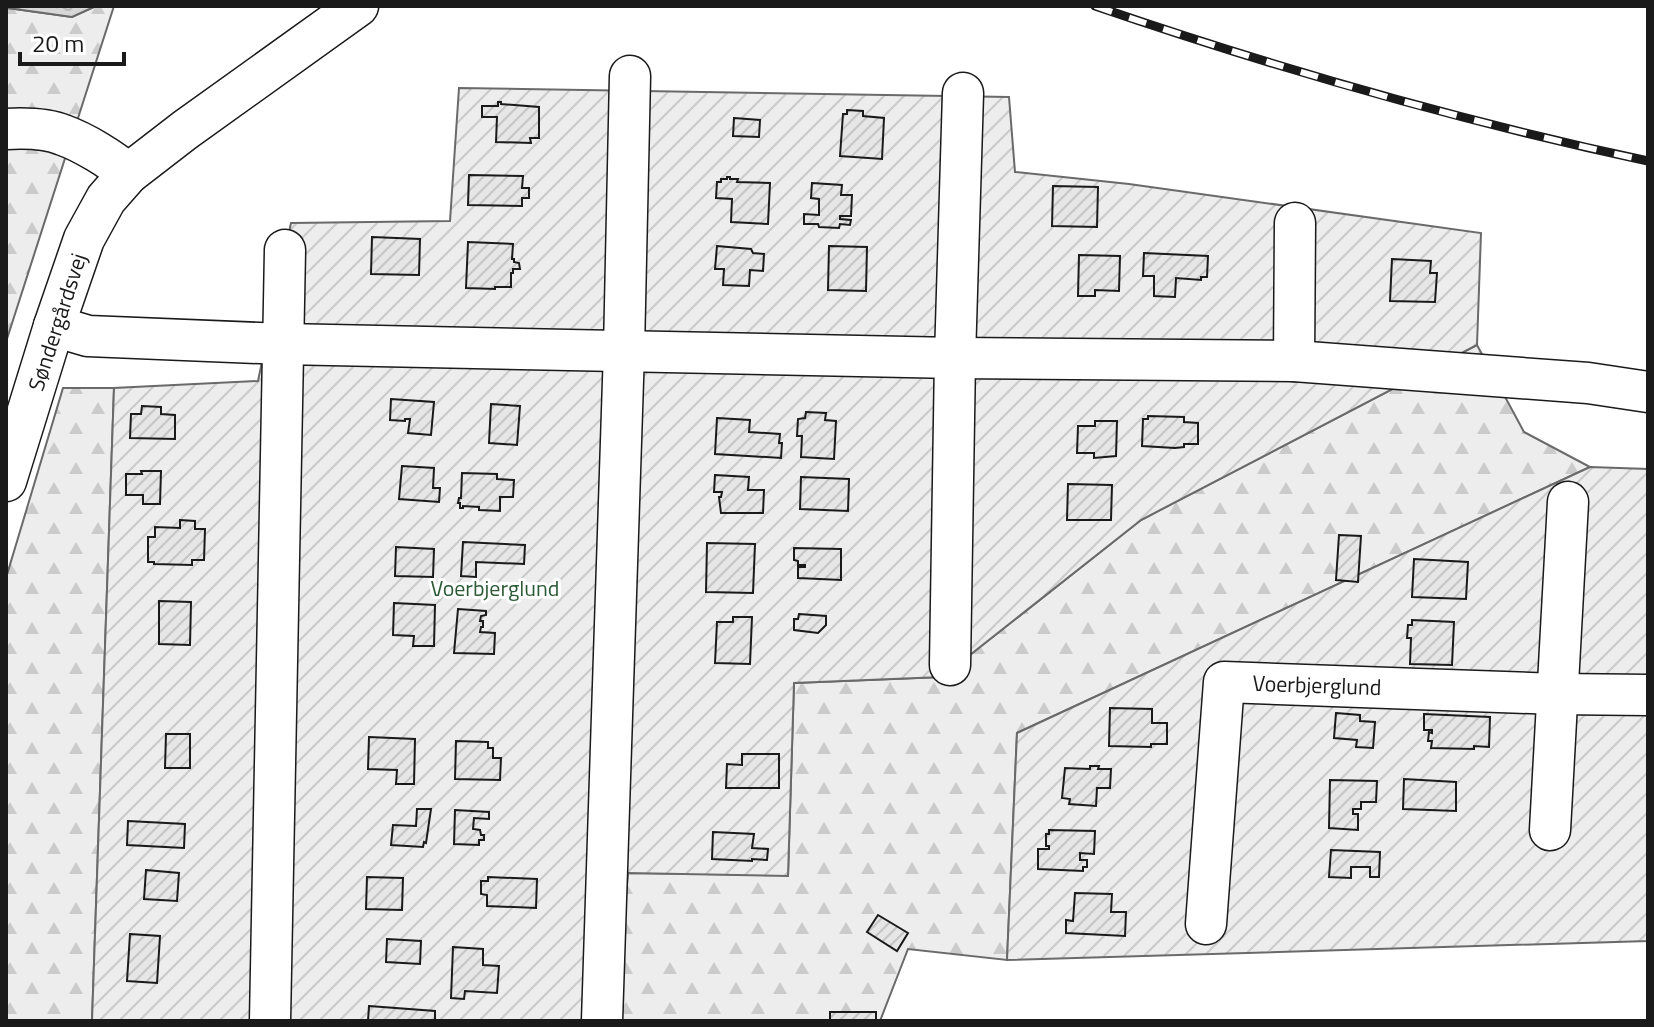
<svg xmlns="http://www.w3.org/2000/svg" width="1654" height="1027" font-family="'Titillium Web',sans-serif">
<defs>
<pattern id="forest-firs" width="22" height="20" patternUnits="userSpaceOnUse" patternTransform="scale(2)"><rect width="22" height="20" fill="#ededed"/><path d="M5 1l3.5 6h-7zM16 11l3.5 6h-7z" fill="#cbcbcb"/></pattern>
<pattern id="garden-furrows" width="10" height="10" patternUnits="userSpaceOnUse" patternTransform="scale(2)"><rect width="10" height="10" fill="#ededed"/><path d="M-1 1l2-2M0 10L10 0M9 11l2-2" fill="none" stroke="#cbcbcb"/></pattern>
<pattern id="water-ripples" width="26" height="14" patternUnits="userSpaceOnUse" patternTransform="scale(2)"><rect width="26" height="14" fill="#d7d7d7"/><path d="M2 4q2-2 4 0t4 0M15 11q2-2 4 0t4 0" fill="none" stroke="#b8b8b8"/></pattern>
<pattern id="building-hatch" width="6" height="6" patternUnits="userSpaceOnUse" patternTransform="scale(2)"><rect width="6" height="6" fill="#e6e6e6"/><path d="M-1 1l2-2M0 6l6-6M5 7l2-2" fill="none" stroke="#c5c5c5"/></pattern>
</defs>
<rect width="100%" height="100%" fill="#fff"/>
<!-- forest -->
<g fill="url(#forest-firs)" stroke="#6a6a6a" stroke-width="2">
<path d="M6,6L8,8L72,17L96,6H114L6,342Z"/>
<path d="M1477,345L1524,432L1590,467L1017,733L1007,960L908,949L880,1021H616L627,873L788,875L794,683L942,677L1141,520Z"/>
<path d="M63,388H114L92,1021H6V578Z"/>
</g>
<!-- garden -->
<g fill="url(#garden-furrows)" stroke="#6a6a6a" stroke-width="2">
<path d="M459,88L1009,97L1015,172L1129,184L1481,233L1477,345L1141,520L942,677L794,683L788,876L628,873L616,1021H92L114,388L258,381L291,223L450,221Z"/>
<path d="M1590,467L1648,469V941L1007,960L1017,733Z"/>
</g>
<!-- water -->
<path fill="url(#water-ripples)" stroke="#6a6a6a" stroke-width="2" d="M6,6H96L72,17L8,8Z"/>
<!-- building -->
<g fill="url(#building-hatch)" stroke="#1a1a1a" stroke-width="2">
<path d="M498,102H501V104L539,107V138H530L531,143L496,142L497,117H482V106H498Z"/>
<path d="M847,110L863,111V116L884,118L882,159L840,156L843,114H847Z"/>
<path d="M734,118L760,120L759,137L733,136Z"/>
<path d="M469,175L523,176L522,188H529V198H522V206L468,205Z"/>
<path d="M727,177H730V179H738L737,182L770,183L768,224L731,222L732,199L716,198L717,182H721V179H727Z"/>
<path d="M812,183L842,185L841,195H852L851,216H840V219L851,220L850,225L840,224L839,228L819,227L818,224H804V214L819,215V199L811,198Z"/>
<path d="M1053,186L1098,187L1097,227L1052,226Z"/>
<path d="M372,237L420,239L419,275L371,274Z"/>
<path d="M468,242L513,244L512,259H514V262L519,263L520,269H513V273H511V287H495V289L466,288Z"/>
<path d="M717,246L751,249L753,253L764,254L763,271L750,270L749,286L723,285L724,269H715Z"/>
<path d="M829,246L867,247L866,291L828,290Z"/>
<path d="M1144,253L1208,256L1207,277H1201V280L1176,278L1175,297L1154,296V276H1143Z"/>
<path d="M1079,255L1120,256L1119,291L1095,290V296H1078Z"/>
<path d="M1392,259L1431,261L1430,273H1437L1435,302L1390,301Z"/>
<path d="M391,399L434,402L431,435L408,433L410,419H405V421L390,420Z"/>
<path d="M491,404L520,406L517,445L489,443Z"/>
<path d="M142,406L161,407V414L175,415V439L130,438L131,414H141Z"/>
<path d="M806,412L826,413L825,420L836,421L834,459L801,457L802,436H797L798,419L805,418Z"/>
<path d="M1148,416L1184,417V422L1198,423V444H1184V447L1175,448L1142,446L1143,419H1148Z"/>
<path d="M717,418L750,420L749,432L780,434L779,443H782L781,458L715,454Z"/>
<path d="M1095,421H1117L1116,456L1094,458V453H1077L1078,426H1095Z"/>
<path d="M402,466L434,468L433,488H440L439,502L399,499Z"/>
<path d="M141,471H161L160,504H143V495H126V474H142Z"/>
<path d="M462,473L497,474V479L514,480L513,497H500V511L479,510V507L463,506V508H460V503H458L459,498H461Z"/>
<path d="M715,475L749,477L748,490H764L763,513H721L719,497H721L722,492H714Z"/>
<path d="M801,477L849,479L848,511L800,509Z"/>
<path d="M1068,484L1112,485L1111,520H1067Z"/>
<path d="M180,520L195,521V529H205L204,560H192V565L154,564V562H148V537H155V527L180,528Z"/>
<path d="M1339,535L1361,536L1358,582L1336,580Z"/>
<path d="M463,542L525,545L524,564L476,562V577L461,576Z"/>
<path d="M707,543L755,544L753,593L706,592Z"/>
<path d="M396,547L434,549L433,577L395,576Z"/>
<path d="M794,548L841,549V580L798,578V567H805V565H798V561L794,560Z"/>
<path d="M1414,559L1468,562L1466,599L1412,597Z"/>
<path d="M159,601L191,602L190,645L159,644Z"/>
<path d="M394,603L435,605L434,646H413L414,636L393,635Z"/>
<path d="M458,609L486,611V615L481,616L480,621H483V627H481L480,632L495,633L494,654L454,653Z"/>
<path d="M799,614L826,616V625L818,633L794,630V619H798Z"/>
<path d="M733,617H752L750,664L715,663L717,622H733Z"/>
<path d="M1412,620L1454,622L1452,665L1410,664L1411,638H1407L1408,625H1412Z"/>
<path d="M1110,708L1152,709V723H1167V744H1151V747L1109,746Z"/>
<path d="M1336,713L1360,715V721L1375,722L1373,748L1356,747L1357,740L1334,738Z"/>
<path d="M1424,714L1490,717L1489,747L1474,746V749L1431,748L1432,741H1428L1429,732L1432,733V730H1424Z"/>
<path d="M166,734H190V768H165Z"/>
<path d="M369,737L415,739L414,784H396L397,770L368,769Z"/>
<path d="M456,741L488,742V748H493V758H501L500,780L455,779Z"/>
<path d="M742,754H779V788H726L727,764L742,765Z"/>
<path d="M1090,766H1099L1098,769H1111L1110,788H1097L1096,806L1069,804L1070,799L1062,798L1065,768L1090,769Z"/>
<path d="M1404,779L1456,782V811L1403,809Z"/>
<path d="M1330,780L1377,781L1376,802H1361V809H1353V814H1358V830L1329,828Z"/>
<path d="M417,809H431L426,843L424,842L423,847L391,845L393,825L416,826Z"/>
<path d="M455,810L489,812V819L474,818L473,829L480,830L481,835H484V840H479V845L454,844Z"/>
<path d="M128,821L185,824L184,848L127,845Z"/>
<path d="M1049,830L1095,831L1094,854L1080,853V860H1087V867H1083V871L1038,869V849H1049V846H1046V834H1049Z"/>
<path d="M713,832L754,834L752,848L768,849L767,860L752,859V861L712,859Z"/>
<path d="M1331,850L1380,852L1379,877H1370V867H1351V878L1329,877Z"/>
<path d="M146,870L179,873L177,901L144,899Z"/>
<path d="M367,877L403,878L402,910L366,909Z"/>
<path d="M488,877L537,879L536,908L487,906V895L481,894V881H488Z"/>
<path d="M1075,893L1112,894L1111,912H1126L1125,936L1066,933V920L1073,921Z"/>
<path d="M878,915L908,933L897,951L867,932Z"/>
<path d="M130,934L160,936L157,983L127,981Z"/>
<path d="M387,939L421,941L420,964L386,962Z"/>
<path d="M453,947L483,949V965L499,966L497,993L465,991L464,999L451,998Z"/>
<path d="M369,1006L435,1011V1021H368Z"/>
<rect x="830" y="1012" width="46" height="9"/>
</g>
<g fill="none" stroke-linecap="round" stroke-linejoin="round">
<!-- minor casing -->
<g stroke="#1a1a1a" stroke-width="43">
<g id="minor">
<path d="M6,129C24,128 46,128 63,135C83,142 113,160 128,174"/>
<path d="M54,326L88,336L283,344L955,358L1294,361L1588,383L1648,392"/>
<path d="M1294,361L1295,223"/>
<path d="M6,481L54,326L84,239L106,199L128,174L185,130L358,6"/>
<path d="M950,665L955,358L963,93"/>
<path d="M1550,830L1568,502"/>
<path d="M1206,924L1224,682L1557,694L1648,695"/>
<path d="M270,1021L285,250"/>
<path d="M602,1021L624,350L630,76"/>
</g>
</g>
<!-- minor -->
<use href="#minor" stroke="#fff" stroke-width="40"/>
<!-- rail casing -->
<g stroke="#1a1a1a" stroke-width="9">
<path id="rail" d="M1095,6C1276,68 1461,121 1648,161"/>
</g>
<!-- rail -->
<use href="#rail" stroke="#fff" stroke-width="6" stroke-dasharray="18" stroke-linecap="butt"/>
</g>
<g text-anchor="middle" dominant-baseline="central" stroke-width="6" stroke-linejoin="round" paint-order="stroke">
<!-- street labels -->
<g font-size="22" fill="#1a1a1a" stroke="#fff">
<text transform="translate(57 322) rotate(-72)">Søndergårdsvej</text>
<text transform="translate(1317 685) rotate(2)">Voerbjerglund</text>
</g>
<!-- park labels -->
<g font-size="22" fill="#2b5a34" stroke="#fff">
<text x="495" y="588">Voerbjerglund</text>
</g>
</g>
<!-- border -->
<rect width="1654" height="1027" fill="none" stroke="#1a1a1a" stroke-width="16"/>
<!-- scale -->
<path d="M20 52v12h104v-12" fill="none" stroke="#1a1a1a" stroke-width="4"/>
<text x="32" y="52" font-size="24" fill="#1a1a1a" stroke="#ffffff" stroke-width="6" paint-order="stroke">20 m</text>
</svg>
